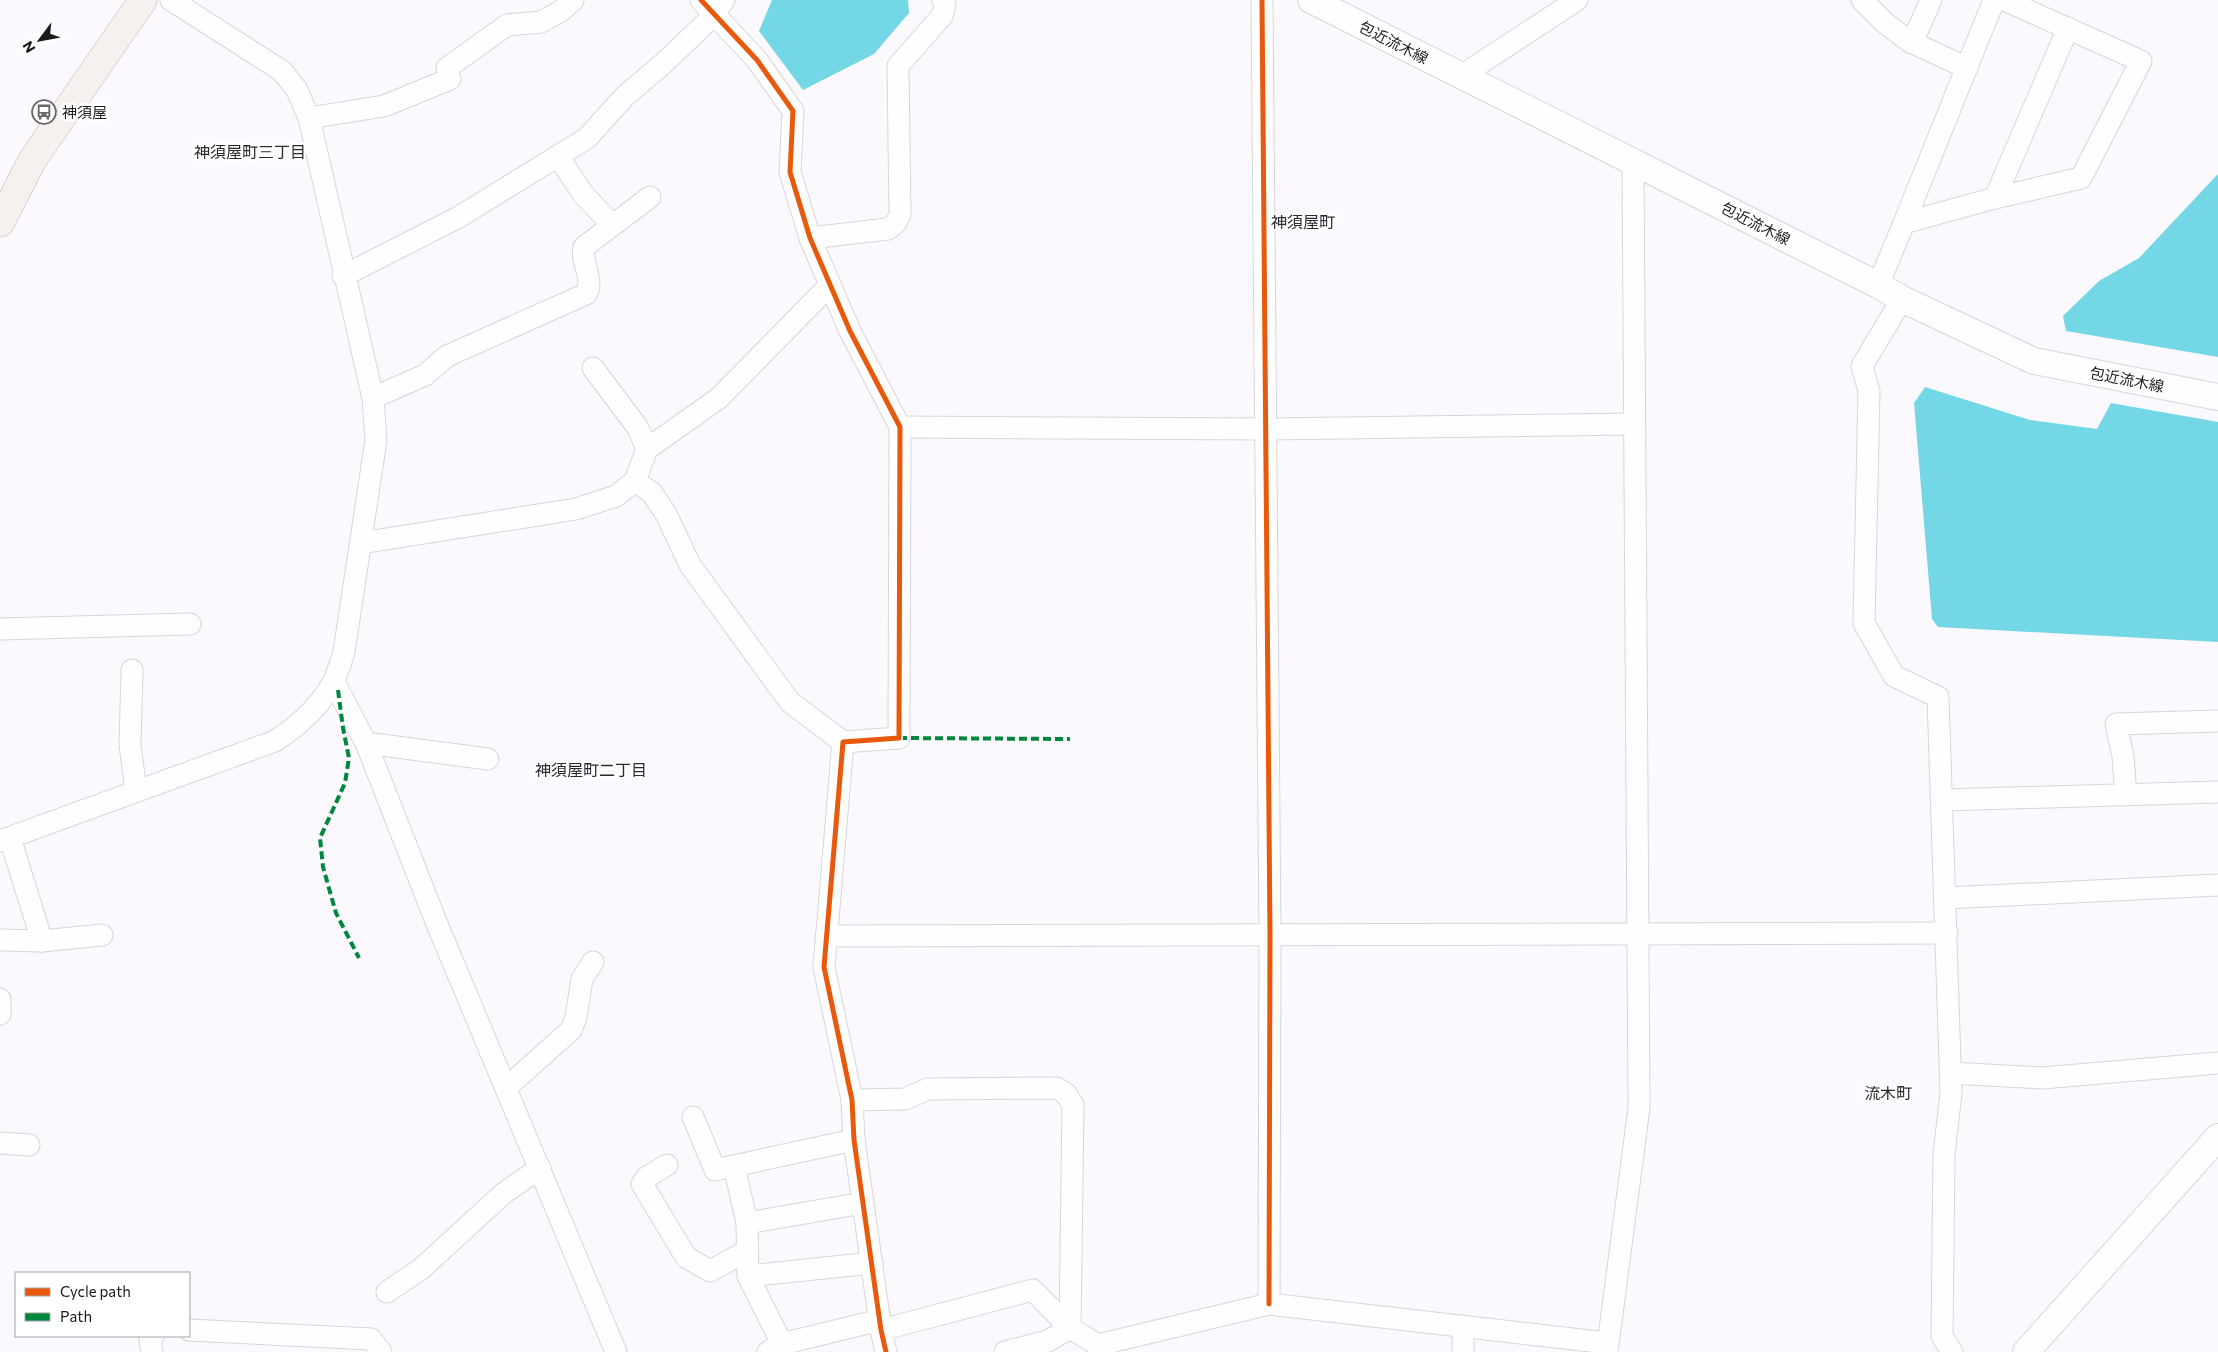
<svg xmlns="http://www.w3.org/2000/svg" width="2218" height="1352" font-family="Commissioner,'Noto Sans JP',sans-serif">
<rect width="100%" height="100%" fill="#fbf9fd"/>
<!-- water -->
<g fill="#73d7e6">
<path d="M772,0H908L909,13L874,54L803,90L759,31Z"/>
<path d="M2218,174V357L2066,331L2063,316L2099,281L2139,258Z"/>
<path d="M1925,387L2030,420L2097,429L2111,403L2218,422V642L1938,627L1932,619L1914,403Z"/>
</g>
<g fill="none" stroke-linecap="round" stroke-linejoin="round">
<!-- minor casing -->
<g stroke="#d7d5d9" stroke-width="23">
<g id="minor">
<path d="M701,0L757,60L793,111L790,172L810,238L850,331L900,427L899,738L843,742L824,967L852,1100L854,1140L881,1330L886,1352"/>
<path d="M1262,0L1270,935L1269,1304"/>
<path d="M1862,0L1885,23L1909,41L1967,68"/>
<path d="M1994,0L1904,223L1995,198L2081,178L2141,61L2004,0"/>
<path d="M1912,43L1931,0"/>
<path d="M1461,76L1577,0"/>
<path d="M309,118L384,106L450,79L447,68L507,25L541,22L561,11L573,0"/>
<path d="M558,156L583,194L612,225"/>
<path d="M1995,198L2068,28"/>
<path d="M810,238L888,229L895,224L900,215L898,66L942,16L945,5L943,0"/>
<path d="M343,276L459,217L587,138L625,96L665,62L714,15L724,0"/>
<path d="M1878,285L1904,223"/>
<path d="M1902,299L1862,366L1869,391L1864,623L1894,676L1938,697L1951,1093L1944,1154L1942,1336L1952,1352"/>
<path d="M593,368L638,428L647,449"/>
<path d="M373,398L425,375L447,356L586,294C595,278 580,263 584,247L650,197"/>
<path d="M900,427L1266,429L1634,424"/>
<path d="M635,481L652,493L666,514L690,565L790,702L843,742"/>
<path d="M361,543L576,509L616,496L635,481L647,449L719,398L830,285"/>
<path d="M0,629L190,624"/>
<path d="M132,670L130,745L136,791"/>
<path d="M334,682L366,743L437,924L616,1352"/>
<path d="M366,743L488,759"/>
<path d="M2126,795L2123,756L2116,724L2218,721"/>
<path d="M1942,800L2218,792"/>
<path d="M10,838L42,941"/>
<path d="M0,841L275,741C298,726 320,707 333,682C338,673 341,661 344,652L376,440L373,398L309,118L297,90L282,71L171,0"/>
<path d="M1946,898L2218,885"/>
<path d="M826,936L1947,933"/>
<path d="M0,940L42,941L102,935"/>
<path d="M0,999V1014"/>
<path d="M1950,1073L2042,1078L2218,1063"/>
<path d="M506,1088L571,1030L576,1017L582,979L593,962"/>
<path d="M852,1100L905,1099L928,1089L1057,1088L1066,1094L1073,1105L1070,1328L1048,1341L1005,1352"/>
<path d="M693,1117L715,1170L854,1140"/>
<path d="M0,1143L29,1145"/>
<path d="M667,1165L647,1177L642,1184L686,1257L710,1271L747,1251"/>
<path d="M734,1166L747,1223L748,1276L782,1344"/>
<path d="M747,1223L863,1203"/>
<path d="M748,1276L872,1263"/>
<path d="M387,1292L421,1269L504,1193L540,1168"/>
<path d="M1463,1326V1352"/>
<path d="M189,1330L371,1339L381,1352"/>
<path d="M881,1330L1033,1290L1070,1328L1098,1345L1269,1304L1607,1343"/>
<path d="M152,1352L150,1339L153,1336"/>
<path d="M768,1352L782,1344L880,1320"/>
<path d="M1607,1352L1639,1108L1633,162"/>
</g>
</g>
<!-- tertiary casing -->
<g stroke="#d7d5d9" stroke-width="28">
<g id="tertiary">
<path d="M1311,0L1878,285L1902,299L2034,361L2218,397"/>
<path d="M2026,1352L2218,1137"/>
</g>
</g>
<!-- primary casing -->
<g stroke="#c2b6b8" stroke-width="29">
<path id="primary" d="M0,223L33,159L143,0"/>
</g>
<!-- minor -->
<use href="#minor" stroke="#fefeff" stroke-width="21"/>
<!-- tertiary -->
<use href="#tertiary" stroke="#fefeff" stroke-width="26"/>
<!-- primary -->
<use href="#primary" stroke="#f6f0ef" stroke-width="28"/>
<!-- quiet -->
<g stroke="#00873e" stroke-width="4" stroke-dasharray="8 4" stroke-linecap="butt">
<path d="M338,690L343,728L349,758L345,783L320,838L323,867L336,913L359,958"/>
<path d="M899,738L1070,739"/>
</g>
<!-- cycleway casing -->
<g stroke="#fff" stroke-width="8">
<g id="cycleway">
<path d="M701,0L757,60L793,111L790,172L810,238L850,331L900,427L899,738L843,742L824,967L852,1100L854,1140L881,1330L886,1352"/>
<path d="M1262,0L1270,935L1269,1304"/>
</g>
</g>
<!-- cycleway -->
<use href="#cycleway" stroke="#e8590c" stroke-width="5"/>
</g>
<!-- icons -->
<defs>
<g id="bus-ring" transform="scale(1.25)"><circle r="9.5" fill="#fff" stroke="#69676b" stroke-width="1.5"/><path d="M-5-6H5V4H4V6H2V4H-2V6H-4V4H-5ZM-3.5-4V0h7V-4ZM-3.5 1.2v1.5H-2V1.2ZM2 1.2v1.5H3.5V1.2Z" fill="#69676b"/></g>
</defs>
<g fill-rule="evenodd">
<use href="#bus-ring" x="44" y="112"/>
</g>
<g text-anchor="middle" dominant-baseline="central" stroke-width="5" stroke-linejoin="round" paint-order="stroke">
<!-- street labels -->
<g font-size="15" fill="#1a191c" stroke="#fff">
<text transform="translate(1394 42) rotate(27)">包近流木線</text>
<text transform="translate(1756 223) rotate(27)">包近流木線</text>
<text transform="translate(2127 379) rotate(11)">包近流木線</text>
</g>
<!-- poi labels -->
<g font-size="15" fill="#1a191c" stroke="#fff" text-anchor="start">
<text x="62" y="112">神須屋</text>
</g>
<!-- neighbourhood labels -->
<g font-size="16" fill="#2c2931" stroke="#fff">
<text x="250" y="151">神須屋町三丁目</text>
<text x="1303" y="221">神須屋町</text>
<text x="591" y="769">神須屋町二丁目</text>
<text x="1888" y="1092">流木町</text>
</g>
</g>
<!-- legend -->
<rect x="15" y="1272" width="175" height="65" fill="#ffffff" stroke="#a3a3a4"/>
<rect x="25" y="1288" width="25" height="8" fill="#e8590c" stroke="#a3a3a4"/>
<text x="60" y="1297" font-size="15" fill="#1a191c">Cycle path</text>
<rect x="25" y="1313" width="25" height="8" fill="#00873e" stroke="#a3a3a4"/>
<text x="60" y="1322" font-size="15" fill="#1a191c">Path</text>
<!-- north arrow -->
<g transform="translate(40 40) rotate(238)" stroke="#ffffff" stroke-width="4" paint-order="stroke">
<path d="M0-4L9 19L0 12L-9 19Z" fill="#1a191c"/>
<text y="-8" font-size="14" font-weight="bold" text-anchor="middle" fill="#1a191c">N</text>
</g>
</svg>
